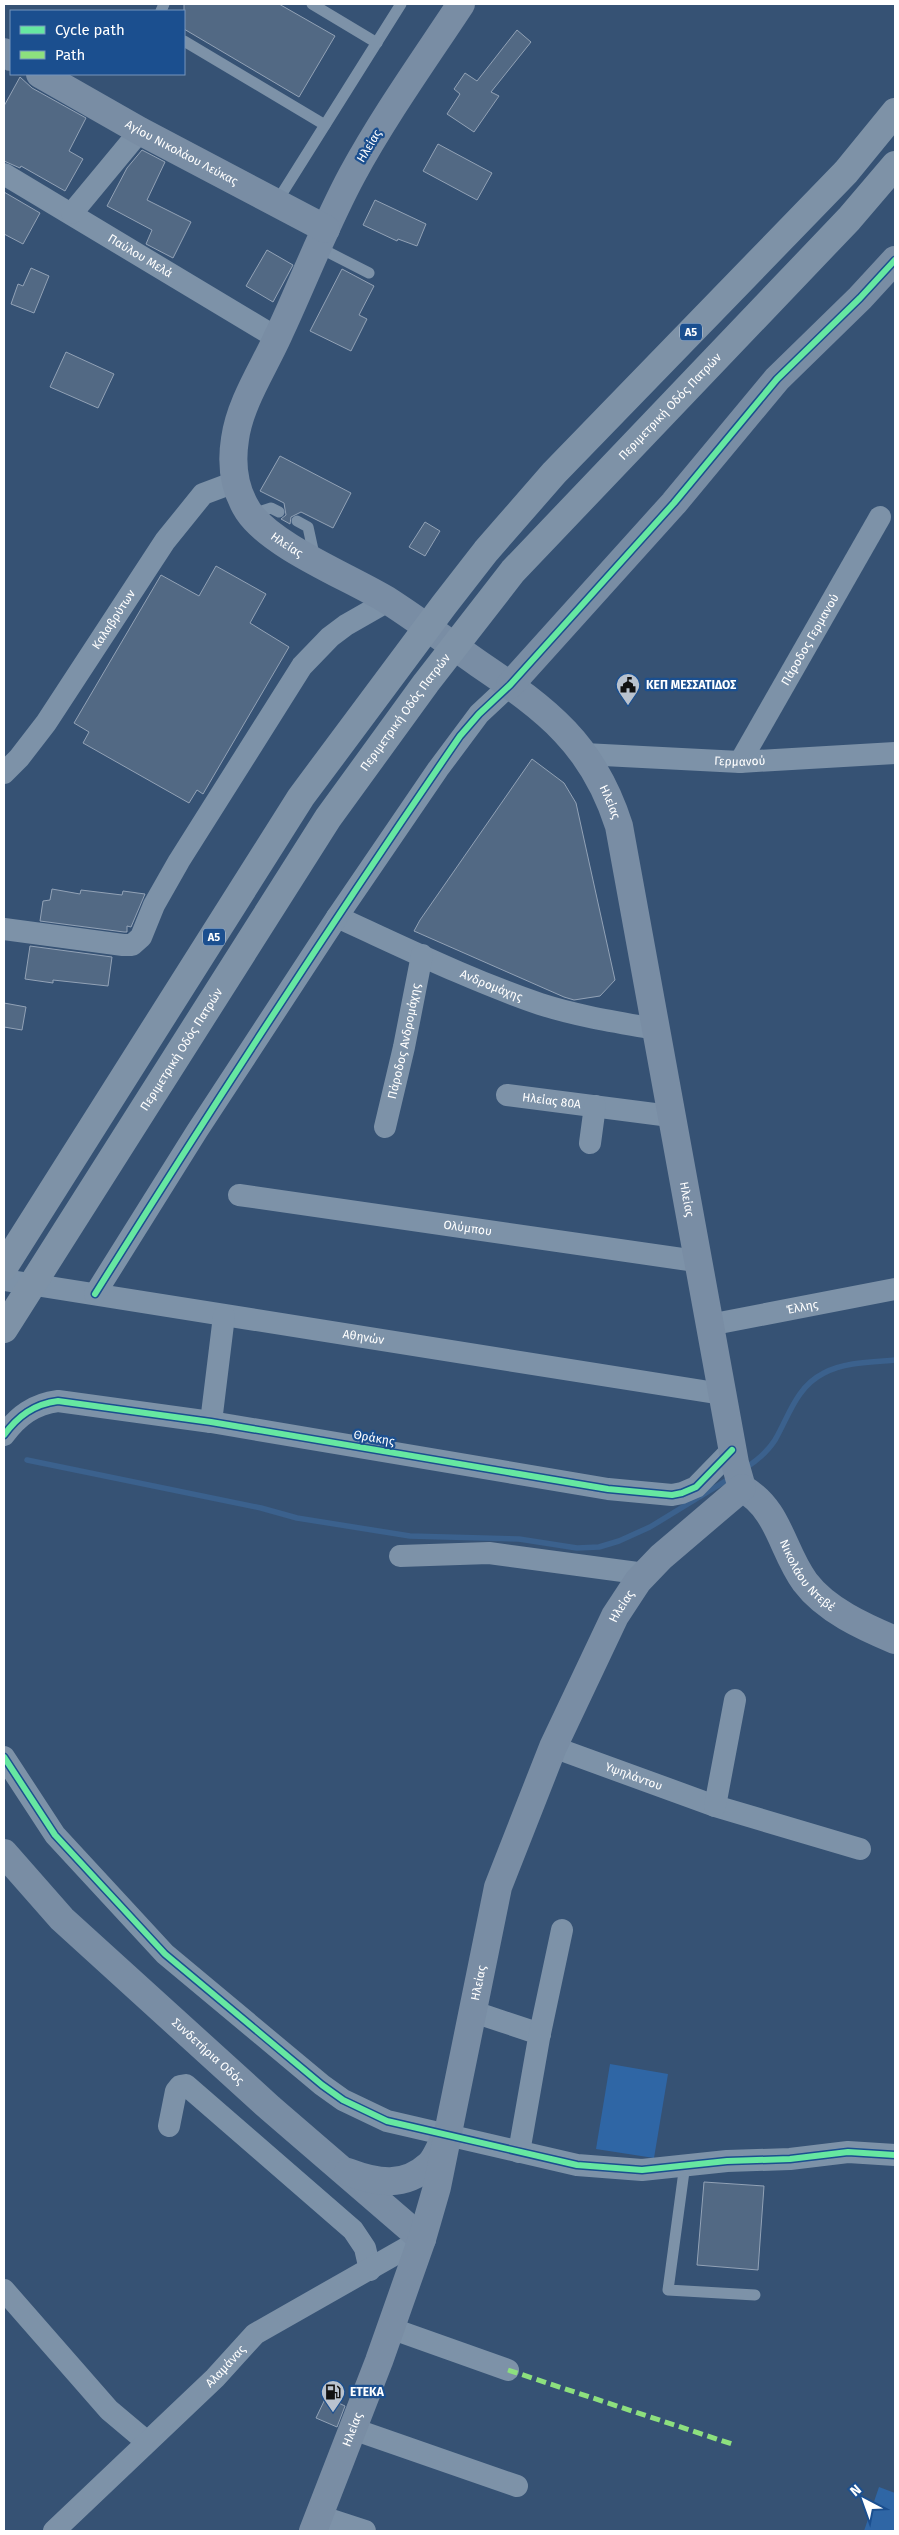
<svg xmlns="http://www.w3.org/2000/svg" width="899" height="2535" font-family="'Fira Sans',sans-serif">
<rect width="100%" height="100%" fill="#365274"/>
<!-- green -->
<g fill="#2f66a5">
<path d="M610,2064L668,2074L654,2158L596,2149Z"/>
<path d="M879,2487L895,2493V2531H864Z"/>
</g>
<g fill="none" stroke-linecap="round" stroke-linejoin="round">
<!-- stream -->
<g stroke="#3b618d" stroke-width="5.5">
<path d="M27,1460L261,1508L297,1518L410,1536L519,1539L577,1548L599,1547L619,1541L650,1527L732,1477"/>
<path d="M744,1469C755,1462 768,1451 775,1440C789,1416 796,1387 824,1373C845,1362 872,1362 895,1360"/>
</g>
</g>
<!-- building -->
<g fill="#526984" stroke="#92a2b6">
<path d="M184,4H279L335,36L299,97L184,29Z"/>
<path d="M517,30L531,42L491,92L499,96L474,132L447,114L460,94L454,89L465,73L477,81Z"/>
<path d="M20,77L32,88L86,118L69,151L83,159L65,191L21,166L20,168L4,161V106Z"/>
<path d="M438,144L492,173L477,200L423,171Z"/>
<path d="M142,150L165,162L147,200L191,222L173,258L146,244L152,230L107,206L127,168Z"/>
<path d="M4,192L40,213L23,244L4,234Z"/>
<path d="M375,200L426,224L417,246L398,239L397,241L363,225Z"/>
<path d="M267,250L293,265L273,302L246,286Z"/>
<path d="M31,268L49,276L34,313L11,304L18,284L23,286Z"/>
<path d="M342,269L374,286L359,315L367,319L351,351L310,331Z"/>
<path d="M66,352L114,374L98,408L50,387Z"/>
<path d="M280,456L351,493L333,528L301,512L291,517L290,524L281,519L286,515L284,503L260,491Z"/>
<path d="M425,522L440,531L425,556L409,547Z"/>
<path d="M216,566L266,594L250,623L289,647L203,794L197,790L189,803L83,743L89,732L74,723L161,575L199,596Z"/>
<path d="M532,759L564,783L576,803L615,980L600,996L574,1000L564,997L414,931L420,920Z"/>
<path d="M52,889L80,894L81,890L122,895L123,891L145,894L131,927L127,926V932H124L40,921L43,901L50,900Z"/>
<path d="M30,946L112,957L108,986L53,980V983L25,979Z"/>
<path d="M4,1003L26,1007L22,1030L4,1027Z"/>
<path d="M704,2182L764,2186L758,2270L697,2265Z"/>
<path d="M326,2397L345,2406L337,2427L316,2418Z"/>
</g>
<g fill="none" stroke-linecap="round" stroke-linejoin="round">
<!-- lane -->
<g stroke="#7d92a8" stroke-width="11">
<path d="M312,4L377,43"/>
<path d="M161,11L164,4"/>
<path d="M184,41L325,125"/>
<path d="M276,203L401,4"/>
<path d="M318,247L369,273"/>
<path d="M253,514L271,508L279,512"/>
<path d="M297,521L308,527L315,559"/>
<path d="M685,2164L668,2290L755,2295"/>
</g>
<!-- street -->
<g stroke="#7d92a8" stroke-width="22">
<path id="s1" d="M4,174L277,338"/>
<path d="M72,213L140,131"/>
<path id="s2" d="M584,754L740,762L895,753"/>
<path id="s3" d="M740,762L880,517"/>
<path id="s4" d="M4,773L19,758L46,723L165,541L203,494L235,482"/>
<path id="s5" d="M337,917C403,947 470,980 540,1004C577,1016 616,1022 655,1029"/>
<path d="M4,929L123,945H132L141,937L154,905L179,861L302,666L330,637L346,625L388,601"/>
<path id="s6" d="M507,1095L670,1116"/>
<path id="s7" d="M385,1127L404,1047L422,955"/>
<path d="M590,1143L595,1106"/>
<path id="s8" d="M239,1195L696,1261"/>
<path id="s9" d="M4,1280L722,1394"/>
<path d="M95,1294L197,1131L337,917L438,769L479,714L510,685"/>
<path id="s10" d="M709,1325L895,1289"/>
<path d="M211,1422L224,1316"/>
<path d="M4,1435C18,1416 34,1404 58,1401L211,1422L608,1489L672,1495L682,1493L696,1487L732,1450"/>
<path d="M400,1556L489,1553L645,1574"/>
<path id="s11" d="M553,1747L715,1806L860,1849"/>
<path d="M4,1757L55,1835L165,1954L322,2085L343,2100L387,2121L577,2165L642,2170L727,2161L790,2159L848,2152L895,2155"/>
<path d="M715,1806L735,1700"/>
<path d="M474,2012L540,2034"/>
<path d="M169,2126L176,2091L180,2086L186,2085L353,2230L365,2248L370,2270"/>
<path d="M519,2152L539,2038L562,1930"/>
<path d="M4,2290L109,2410L147,2442"/>
<path d="M390,2328L508,2370"/>
<path d="M353,2429L517,2486"/>
<path d="M319,2516L365,2531"/>
<path id="s12" d="M54,2531L215,2378L255,2334L422,2239"/>
</g>
<!-- secondary -->
<g stroke="#798da4" stroke-width="28">
<path id="s13" d="M461,4C424,60 384,116 352,175C324,227 303,283 278,336C263,369 240,403 235,439C231,464 234,489 248,511C271,546 349,577 387,600C418,620 449,643 479,664C547,710 593,744 619,826L735,1463L742,1488"/>
<path d="M4,52L11,57"/>
<path id="s14" d="M40,74L140,131L326,229"/>
<path d="M510,685L674,503L777,379L860,298L895,260"/>
<path id="s15" d="M742,1488C780,1510 781,1549 805,1582C826,1610 864,1627 895,1640"/>
<path id="s16" d="M4,1853L62,1919L270,2108L422,2239"/>
<path d="M348,2172C377,2183 404,2188 429,2165C435,2160 439,2149 443,2142"/>
<path id="s17" d="M313,2531L379,2361L422,2239L437,2187L498,1887L553,1747L615,1616L638,1581L661,1557L742,1488"/>
</g>
<!-- highway -->
<g stroke="#7e92a7" stroke-width="28">
<path d="M4,1267L301,797L444,605L486,551L554,473L846,172L895,112"/>
<path id="s18" d="M4,1329L328,818L426,683L513,571L849,219L895,165"/>
</g>
<!-- quiet -->
<path stroke="#8de07e" stroke-width="5" stroke-dasharray="10 5" stroke-linecap="butt" d="M508,2370L735,2445"/>
<!-- cycleway casing -->
<g stroke="#1b4f8f" stroke-width="9">
<g id="cycleway">
<path d="M95,1294C213,1105 334,919 460,736L479,714L510,685L674,503L777,379L860,298L895,260"/>
<path d="M4,1435C18,1416 34,1404 58,1401L211,1422L608,1489L672,1495L682,1493L696,1487L732,1450"/>
<path d="M4,1757L55,1835L165,1954L322,2085L343,2100L387,2121L577,2165L642,2170L727,2161L790,2159L848,2152L895,2155"/>
</g>
</g>
<!-- cycleway -->
<use href="#cycleway" stroke="#66e7a1" stroke-width="6"/>
</g>
<!-- icons -->
<defs>
<g id="civic-pin" transform="scale(1.25)"><path d="M0 17L-7.5 6A9.5 9.5 0 1 1 7.5 6Z" fill="#b9c2ce" stroke="#1b4f8f"/><path d="M-.6-6.5H3V-4.5H.6V-3L4-1V1h2V6H-6V1h2V-1L-.6-3ZM-1.2 2.5V6h2.4V2.5Z" fill="#111"/></g>
<g id="fuel-pin" transform="scale(1.25)"><path d="M0 17L-7.5 6A9.5 9.5 0 1 1 7.5 6Z" fill="#b9c2ce" stroke="#1b4f8f"/><path d="M-5.5-6h7V0h2V4h1.3V-2.5L3-4.5l.8-.8L6-3V5H2.5V1h-1V6h-7ZM-4.2-4.7v3.2H.2V-4.7Z" fill="#111"/></g>
</defs>
<g fill-rule="evenodd">
<use href="#civic-pin" x="628" y="685"/>
<use href="#fuel-pin" x="333" y="2392"/>
</g>
<g text-anchor="middle" dominant-baseline="central" stroke-width="4.5" stroke-linejoin="round" paint-order="stroke">
<!-- shield labels -->
<g fill="#1b4f8f" stroke="#bbcadd" stroke-width="1">
<rect x="680" y="323.5" width="22" height="17" rx="4"/>
<rect x="203" y="928.5" width="22" height="17" rx="4"/>
</g>
<g font-size="11" font-weight="bold" fill="#fff">
<text x="691" y="332">Α5</text>
<text x="214" y="937">Α5</text>
</g>
<!-- street labels -->
<g font-size="12" fill="#fff" stroke="#1b4f8f">
<text transform="translate(369 146) rotate(-59)">Ηλείας</text>
<text stroke="none"><textPath href="#s14" startOffset="162">Αγίου Νικολάου Λεύκας</textPath></text>
<text stroke="none"><textPath href="#s1" startOffset="159">Παύλου Μελά</textPath></text>
<text stroke="none"><textPath href="#s18" startOffset="1141">Περιμετρική Οδός Πατρών</textPath></text>
<text stroke="none"><textPath href="#s13" startOffset="619">Ηλείας</textPath></text>
<text stroke="none"><textPath href="#s4" startOffset="189">Καλαβρύτων</textPath></text>
<text stroke="none"><textPath href="#s3" startOffset="141">Πάροδος Γερμανού</textPath></text>
<text stroke="none"><textPath href="#s18" startOffset="736">Περιμετρική Οδός Πατρών</textPath></text>
<text stroke="none"><textPath href="#s2" startOffset="156">Γερμανού</textPath></text>
<text stroke="none"><textPath href="#s13" startOffset="1039">Ηλείας</textPath></text>
<text stroke="none"><textPath href="#s5" startOffset="169">Ανδρομάχης</textPath></text>
<text stroke="none"><textPath href="#s7" startOffset="88">Πάροδος Ανδρομάχης</textPath></text>
<text stroke="none"><textPath href="#s18" startOffset="331">Περιμετρική Οδός Πατρών</textPath></text>
<text stroke="none"><textPath href="#s6" startOffset="45">Ηλείας 80Α</textPath></text>
<text stroke="none"><textPath href="#s13" startOffset="1444">Ηλείας</textPath></text>
<text stroke="none"><textPath href="#s8" startOffset="231">Ολύμπου</textPath></text>
<text stroke="none"><textPath href="#s10" startOffset="95">Έλλης</textPath></text>
<text stroke="none"><textPath href="#s9" startOffset="364">Αθηνών</textPath></text>
<text transform="translate(374 1438) rotate(10)">Θράκης</text>
<text stroke="none"><textPath href="#s15" startOffset="111">Νικολάου Ντεβέ</textPath></text>
<text stroke="none"><textPath href="#s17" startOffset="979">Ηλείας</textPath></text>
<text stroke="none"><textPath href="#s11" startOffset="86">Υψηλάντου</textPath></text>
<text stroke="none"><textPath href="#s17" startOffset="574">Ηλείας</textPath></text>
<text stroke="none"><textPath href="#s16" startOffset="285">Συνδετήρια Οδός</textPath></text>
<text stroke="none"><textPath href="#s12" startOffset="238">Αλαμάνας</textPath></text>
<text stroke="none"><textPath href="#s17" startOffset="109">Ηλείας</textPath></text>
</g>
<!-- poi labels -->
<g font-size="12" font-weight="bold" fill="#fff" stroke="#1b4f8f" text-anchor="start">
<text x="646" y="685">ΚΕΠ ΜΕΣΣΑΤΙΔΟΣ</text>
<text x="350" y="2392">ΕΤΕΚΑ</text>
</g>
</g>
<!-- border -->
<rect width="899" height="2535" fill="none" stroke="#ffffff" stroke-width="10"/>
<!-- legend -->
<rect x="10" y="10" width="175" height="65" fill="#1b4f8f" stroke="#7695bc"/>
<rect x="20" y="26" width="25" height="8" fill="#66e7a1" stroke="#7695bc"/>
<text x="55" y="35" font-size="15" fill="#ffffff">Cycle path</text>
<rect x="20" y="51" width="25" height="8" fill="#8de07e" stroke="#7695bc"/>
<text x="55" y="60" font-size="15" fill="#ffffff">Path</text>
<!-- north arrow -->
<g transform="translate(864 2500) rotate(319)" stroke="#1b4f8f" stroke-width="4" paint-order="stroke">
<path d="M0-4L9 19L0 12L-9 19Z" fill="#ffffff"/>
<text y="-8" font-size="14" font-weight="bold" text-anchor="middle" fill="#ffffff">N</text>
</g>
</svg>
